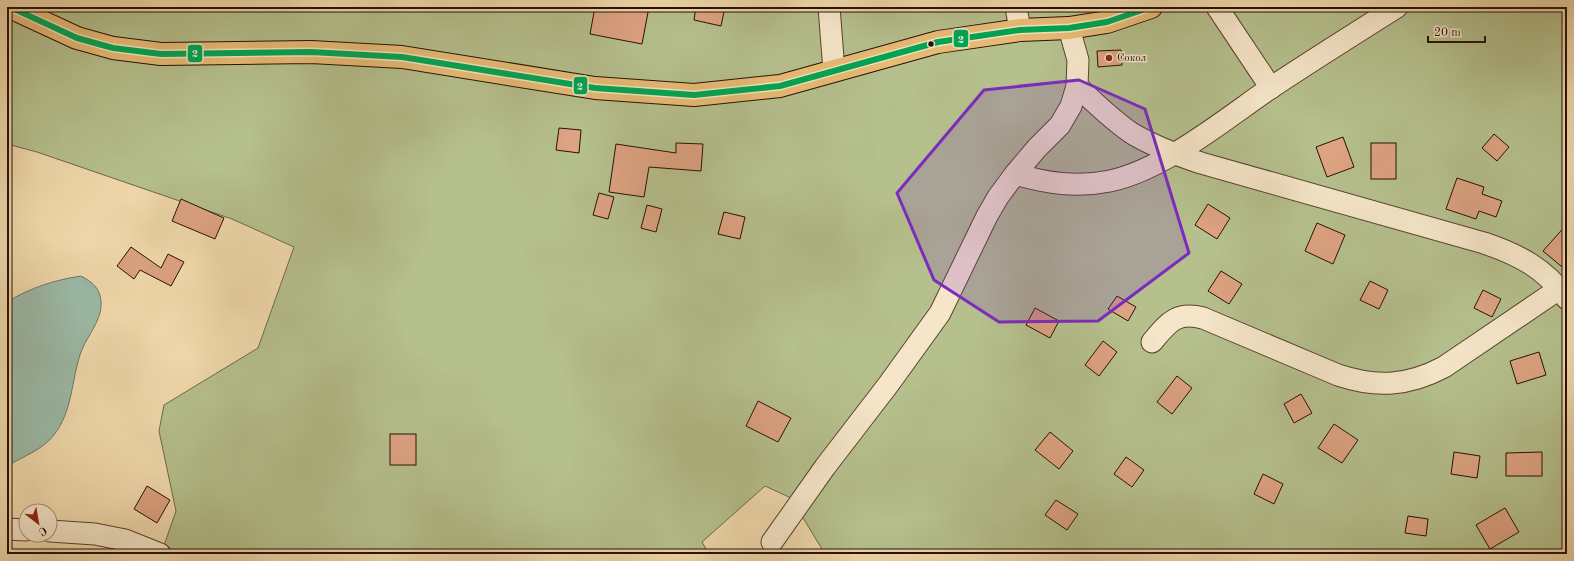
<svg xmlns="http://www.w3.org/2000/svg" width="1574" height="561" font-family="'Old Standard TT',serif">
<rect width="100%" height="100%" fill="#f0d9ac"/>
<filter id="stains"><feTurbulence type="fractalNoise" baseFrequency=".005" numOctaves="4"/><feColorMatrix values="0 0 0 0 .2 0 0 0 0 .09 0 0 0 0 .02 0 0 0 .5 -.17"/></filter>
<radialGradient id="worn" r=".72"><stop offset=".6" stop-color="#630" stop-opacity="0"/><stop offset="1" stop-color="#630" stop-opacity=".3"/></radialGradient>
<!-- green -->
<path fill="#b5c08d" stroke="#6e684a" d="M7,7H1567V554H825L791,498L765,486L702,542L709,554H161L176,511L159,431L164,405L258,348L294,247L232,219L37,152L7,144Z"/>
<!-- water -->
<path fill="#9bbaa7" stroke="#6d7667" d="M81,276C92,282 100,288 101,301C103,319 87,336 81,352C71,380 73,412 53,436C42,450 22,457 7,466V302C30,288 54,280 81,276Z"/>
<!-- building -->
<g fill="#dda382" stroke="#271006">
<path d="M595,7H649L642,44L590,34Z"/>
<path d="M696,7H725L721,26L694,20Z"/>
<path d="M1121,50L1122,65L1098,67L1097,51Z"/>
<path d="M559,128L581,130L579,153L556,150Z"/>
<path d="M1494,134L1509,147L1497,161L1482,148Z"/>
<path d="M1343,137L1354,167L1327,177L1316,147Z"/>
<path d="M676,143L703,144L701,171L649,167L644,197L609,192L616,144L676,153Z"/>
<rect x="1371" y="143" width="25" height="36"/>
<path d="M1457,178L1484,187L1482,194L1502,201L1496,217L1479,211L1476,219L1446,209Z"/>
<path d="M599,193L614,197L608,219L593,215Z"/>
<path d="M181,199L224,218L215,239L172,221Z"/>
<path d="M1208,204L1230,218L1217,239L1195,225Z"/>
<path d="M647,205L662,209L656,232L641,228Z"/>
<path d="M724,212L745,217L740,239L718,234Z"/>
<path d="M1317,223L1345,235L1333,264L1305,251Z"/>
<path d="M1567,224V271L1543,251Z"/>
<path d="M131,247L161,268L168,254L184,262L171,286L140,270L134,279L117,266Z"/>
<path d="M1221,271L1242,284L1229,304L1208,291Z"/>
<path d="M1370,281L1388,290L1379,309L1360,300Z"/>
<path d="M1483,290L1501,299L1492,317L1474,308Z"/>
<path d="M1117,296L1136,307L1128,321L1108,309Z"/>
<path d="M1035,308L1059,321L1050,338L1026,325Z"/>
<path d="M1103,341L1117,352L1099,376L1085,365Z"/>
<path d="M1539,352L1546,375L1517,384L1510,361Z"/>
<path d="M1177,376L1192,388L1172,414L1157,402Z"/>
<path d="M1301,394L1312,413L1294,423L1284,404Z"/>
<path d="M758,401L791,418L778,442L746,426Z"/>
<path d="M1334,424L1358,440L1342,463L1318,448Z"/>
<path d="M1050,432L1073,451L1059,469L1035,450Z"/>
<rect x="390" y="434" width="26" height="31"/>
<path d="M1454,452L1480,456L1477,478L1451,474Z"/>
<path d="M1542,452V476H1506V453Z"/>
<path d="M1126,457L1144,470L1132,487L1114,474Z"/>
<path d="M1263,474L1283,484L1274,504L1254,494Z"/>
<path d="M147,486L170,500L157,523L134,509Z"/>
<path d="M1056,500L1078,514L1067,530L1045,515Z"/>
<path d="M1505,508L1519,532L1490,549L1476,525Z"/>
<path d="M1408,516L1428,519L1426,536L1405,533Z"/>
</g>
<g fill="none" stroke-linecap="round" stroke-linejoin="round">
<!-- minor casing -->
<g stroke="#594230" stroke-width="23">
<g id="minor">
<path d="M829,7L834,71"/>
<path d="M1016,7L1020,30"/>
<path d="M1217,7L1271,88"/>
<path d="M1069,28L1078,60L1077,86C1095,103 1113,121 1133,134C1155,147 1177,155 1201,163L1484,243C1519,255 1545,268 1567,299"/>
<path d="M1015,174C1047,183 1076,188 1110,181C1163,170 1224,120 1269,89C1311,61 1354,34 1397,7"/>
<path d="M1152,342C1168,323 1176,311 1203,318L1338,375C1377,388 1408,386 1444,367L1559,289"/>
<path d="M7,529L26,530"/>
<path d="M50,531L95,534L125,540L160,554"/>
<path d="M772,542L825,467L888,385L940,313L987,216L998,197L1015,174L1037,148L1060,125L1071,106L1077,86"/>
</g>
</g>
<!-- major casing -->
<g stroke="#271006" stroke-width="24">
<path id="major" d="M10,7L77,38L113,48L161,54L311,52L402,57L595,88L694,95L780,86L938,42L1020,30L1069,28L1107,22L1151,7"/>
</g>
<!-- minor -->
<use href="#minor" stroke="#f5e6c9" stroke-width="21"/>
<!-- major -->
<use href="#major" stroke="#e8bc76" stroke-width="22"/>
<!-- bus-1 casing -->
<g stroke="#f5e6c9" stroke-width="9">
<path id="bus-1" d="M10,7L77,38L113,48L161,54L311,52L402,57L595,88L694,95L780,86L938,42L1020,30L1069,28L1107,22L1151,7"/>
</g>
<!-- bus-1 -->
<use href="#bus-1" stroke="#00a651" stroke-width="6"/>
</g>
<!-- marked area -->
<path fill="#7b2cbf" fill-opacity="0.2" stroke="#7b2cbf" stroke-width="3" stroke-linejoin="round" d="M1079,80L1145,109L1189,253L1098,321L999,322L934,280L897,193L984,90Z"/>
<!-- markers -->
<circle fill="#271006" stroke="#f5e6c9" stroke-width="1.5" cx="931" cy="44" r="3.5"/>
<circle fill="#8f2418" stroke="#f5e6c9" stroke-width="1.5" cx="1109" cy="58" r="4"/>
<g text-anchor="middle" dominant-baseline="central" stroke-width="3" stroke-linejoin="round" paint-order="stroke">
<!-- poi labels -->
<g font-size="11" fill="#271006" stroke="#f5e6c9" text-anchor="start">
<text x="1117" y="58">Сокол</text>
</g>
</g>
<g stroke="#f5e6c9" stroke-width="1.5">
<rect x="953" y="29" width="16" height="19" rx="4" fill="#00a651"/>
<rect x="187" y="44" width="16" height="19" rx="4" fill="#00a651"/>
<rect x="573" y="76" width="15" height="19" rx="4" fill="#00a651"/>
</g>
<g font-size="11" text-anchor="middle" font-weight="bold" fill="#fff">
<text x="961" y="43">2</text>
<text x="195" y="57">2</text>
<text x="580" y="90">2</text>
</g>
<!-- margin -->
<rect width="1574" height="561" fill="none" stroke="#f0d9ac" stroke-width="24"/>
<rect x="8" y="8" width="1558" height="545" fill="none" stroke="#271006" stroke-width="2"/>
<rect x="12" y="12" width="1550" height="537" fill="none" stroke="#271006"/>
<!-- north arrow -->
<g transform="translate(38 523) rotate(149)"><circle r="19" fill="#f5e6c9" stroke="#a3907b"/>
<path d="M0-3L7 15L0 10L-7 15Z" fill="#8f2418"/>
<text y="-6" font-size="11" font-weight="bold" text-anchor="middle" fill="#271006">С</text>
</g>
<!-- scale -->
<path d="M1428 36v6h57v-6" fill="none" stroke="#271006" stroke-width="2"/>
<text x="1434" y="36" font-size="12" fill="#271006" stroke="#f5e6c9" stroke-width="3" paint-order="stroke">20 m</text>
<rect width="100%" height="100%" filter="url(#stains)"/>
<rect width="100%" height="100%" fill="url(#worn)"/>
</svg>
